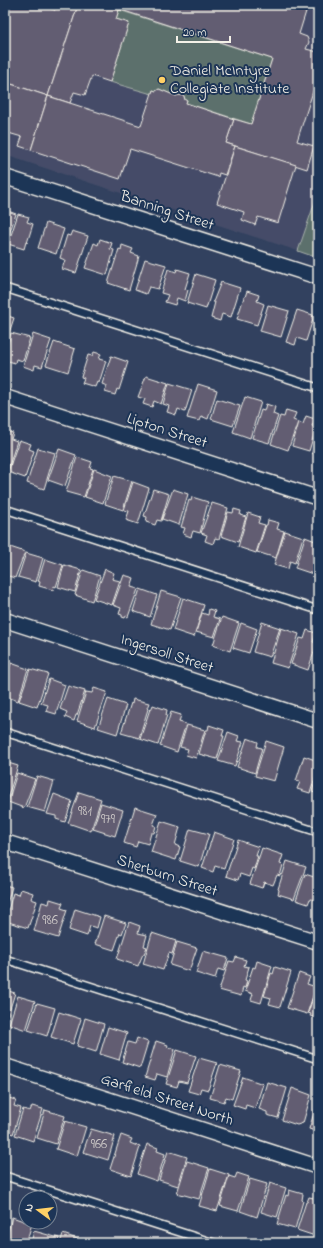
<svg xmlns="http://www.w3.org/2000/svg" width="323" height="1248" font-family="'Indie Flower',sans-serif">
<rect width="100%" height="100%" fill="#32415f"/>
<filter id="ink" filterUnits="userSpaceOnUse"><feTurbulence type="fractalNoise" baseFrequency=".025" numOctaves="2"/><feDisplacementMap in="SourceGraphic" scale="8" xChannelSelector="R" yChannelSelector="G"/><feConvolveMatrix kernelMatrix="1 2 1 2 8 2 1 2 1" color-interpolation-filters="sRGB"/></filter>
<g filter="url(#ink)">
<!-- built -->
<path fill="#444c68" d="M5,5H318V193L298,251L5,155Z"/>
<!-- green -->
<g fill="#5c706c" stroke="#a8b0aa">
<path d="M119,10L272,59L251,124L186,103L187,100H185L184,96L179,95L176,96L159,89L156,91L153,90L152,94L110,82L129,23L116,19Z"/>
<path d="M318,193V258L298,251Z"/>
</g>
<!-- building -->
<g fill="#625d72" stroke="#f4f1e8">
<path d="M5,5H39L55,10L56,5H78L48,96L5,82Z"/>
<path d="M39,5H56L55,10Z"/>
<path d="M78,5H112V7L119,10L116,19L129,23L110,82L92,76L85,95L74,92L70,103L48,96Z"/>
<path d="M112,5H268L278,8L279,5H308L299,34L307,37L309,42L306,49L318,52V76L297,141L314,146L307,169L226,143L234,119L251,124L272,59L112,7Z"/>
<path d="M5,82L48,96L31,150L19,146L22,137L5,132Z"/>
<path d="M159,89L176,96L179,95L184,96L185,100H187L186,103L234,119L226,143L235,146L225,175L219,173L218,177L130,149L120,179L31,150L48,96L141,126L153,90L156,91Z"/>
<path d="M235,146L296,165L278,223L258,217L255,225L242,220L244,212L217,203Z"/>
<path d="M5,210L16,214L8,237L5,236Z"/>
<path d="M18,214L29,217L27,222L33,224L27,243L26,242L24,249L8,244Z"/>
<path d="M46,223L64,229L56,254L38,248Z"/>
<path d="M72,231L88,236L76,273L62,269L65,260L60,258L67,235L70,236Z"/>
<path d="M100,239L112,243L110,249L114,250L107,275L85,268L94,243L98,245Z"/>
<path d="M122,245L133,249L131,253L139,256L129,290L108,283L119,249L121,250Z"/>
<path d="M145,259L166,265L158,289L149,287L146,294L135,290Z"/>
<path d="M168,269L176,272L177,269L190,273L185,289L188,290L185,301L177,298L175,305L165,302L168,295L161,293Z"/>
<path d="M196,274L215,280L206,309L187,303Z"/>
<path d="M221,282L240,288L231,317L222,314L220,321L211,318L215,302H213Z"/>
<path d="M247,291L259,295L257,301L264,304L257,325L237,319L244,297H245Z"/>
<path d="M268,305L289,311L281,337L260,331Z"/>
<path d="M297,310L313,315L312,319H313L306,341L297,338L295,345L286,342Z"/>
<path d="M5,315L14,318L5,345Z"/>
<path d="M11,333L30,338L23,361L16,359L15,363L5,360V354Z"/>
<path d="M33,334L51,340L42,367L35,365L34,370L23,366Z"/>
<path d="M54,342L75,349L68,372L46,365Z"/>
<path d="M94,352L101,354L99,359L106,361L99,383L97,382L95,387L82,383L84,378L81,377L88,355L92,356Z"/>
<path d="M111,356L128,362L119,390L117,389L115,395L105,392L107,386L102,384Z"/>
<path d="M146,376L168,383L161,404L154,401L152,407L143,404L145,399L138,397Z"/>
<path d="M169,383L192,390L185,412L178,409L176,415L167,412L169,406L163,404Z"/>
<path d="M198,384L217,390L208,419L201,416L199,421L187,418Z"/>
<path d="M245,397L261,402L250,438L233,432Z"/>
<path d="M217,399L240,406L233,426L211,419Z"/>
<path d="M266,404L275,407L273,414L278,416L269,443L252,438L261,410L264,411Z"/>
<path d="M286,410L296,413L293,420L298,422L288,450L271,444L280,416L284,417Z"/>
<path d="M306,416L315,419L312,426L316,428L309,451L292,446L299,422L303,424Z"/>
<path d="M5,431L13,433L11,439L17,441L8,469L5,468Z"/>
<path d="M318,433V461L314,459L315,454L312,453Z"/>
<path d="M19,440L31,444L29,449L34,451L25,478L8,472Z"/>
<path d="M38,448L55,453L44,489L27,483Z"/>
<path d="M59,449L76,455L65,486L48,480Z"/>
<path d="M77,457L92,462L90,468L93,469L84,497L66,492Z"/>
<path d="M94,469L112,476L103,503L85,497Z"/>
<path d="M114,476L132,481L123,510L105,504Z"/>
<path d="M133,482L149,488L138,524L126,520L129,511L124,510Z"/>
<path d="M153,489L169,494L161,521L157,520L155,525L146,522L147,517L144,516Z"/>
<path d="M173,489L188,494L179,525L162,519Z"/>
<path d="M192,497L208,502L200,533L193,531L191,537L183,534L185,528L181,527L189,500L191,501Z"/>
<path d="M212,503L228,508L219,539L215,538L213,544L205,541L207,535L201,533Z"/>
<path d="M234,509L241,511L240,515L246,517L238,542L221,536L228,512L233,513Z"/>
<path d="M248,513L260,517L258,523L265,525L256,553L238,547Z"/>
<path d="M268,520L279,523L277,529L284,531L276,558L257,552L266,525H267Z"/>
<path d="M285,531L303,537L295,563L290,561L288,569L274,565Z"/>
<path d="M305,537L318,542V558L313,574L295,568Z"/>
<path d="M7,546L25,552L15,578L5,575V552Z"/>
<path d="M26,553L43,558L36,582L18,577Z"/>
<path d="M45,559L63,565L56,587L54,586L53,590L39,586L40,582L38,581Z"/>
<path d="M64,565L81,570L75,592L58,587Z"/>
<path d="M105,569L114,573L112,579L120,581L112,605L94,599Z"/>
<path d="M83,570L100,576L92,601L75,595Z"/>
<path d="M124,575L134,578L131,587L138,589L128,617L126,616L125,618L122,617V615L119,614L121,608L113,605Z"/>
<path d="M140,589L157,595L150,617L133,611Z"/>
<path d="M161,591L181,597L170,630L151,624Z"/>
<path d="M183,598L204,605L194,637L173,630Z"/>
<path d="M209,609L215,611L213,617L220,619L214,637L196,632L202,613L208,615Z"/>
<path d="M222,617L239,623L230,651L213,645Z"/>
<path d="M262,622L280,628L270,657L253,652Z"/>
<path d="M241,623L257,629L249,653L233,648Z"/>
<path d="M281,628L299,634L288,668L271,663Z"/>
<path d="M307,630L316,633L313,642L317,643L308,670L291,664L300,638L304,639Z"/>
<path d="M318,660V679L313,677Z"/>
<path d="M11,663L28,669L18,701L5,696V681Z"/>
<path d="M30,669L48,674L37,707L19,701Z"/>
<path d="M49,679L65,685L56,714L46,711L48,705L41,703Z"/>
<path d="M68,686L85,691L77,715H76L74,721L65,717L67,712L60,709Z"/>
<path d="M94,688L107,692L95,727L77,721L86,692L92,693Z"/>
<path d="M108,699L126,705L117,734L98,728Z"/>
<path d="M133,699L149,703L147,708L148,709L139,738L121,733L131,703L132,704Z"/>
<path d="M153,705L167,710L166,715H167L158,745L140,739L150,709L151,710Z"/>
<path d="M171,712L181,715L179,722L186,724L177,752L160,746Z"/>
<path d="M187,725L205,730L196,758L186,755L188,749L180,747Z"/>
<path d="M209,725L224,730L222,736H224L217,759L199,754L206,730H208Z"/>
<path d="M228,732L239,736L237,741L243,742L235,766L218,761Z"/>
<path d="M247,738L258,742L257,747L262,748L255,773L237,767Z"/>
<path d="M266,741L284,747L274,781L255,776Z"/>
<path d="M304,756L318,761V769L310,793L297,789L300,782L296,781Z"/>
<path d="M5,762L18,766L6,802H5Z"/>
<path d="M318,772V794L312,792Z"/>
<path d="M17,773L35,779L24,808L8,802Z"/>
<path d="M37,776L54,781L45,812L27,807Z"/>
<path d="M79,792L101,799L91,831L68,823Z"/>
<path d="M54,794L72,801L65,822L56,819V816L47,814Z"/>
<path d="M101,803L123,810L115,836L93,829Z"/>
<path d="M135,807L157,814L153,825L156,826L154,833H151L148,844L138,841L136,847L124,843Z"/>
<path d="M161,821L180,827L175,845L180,847L176,860L151,852Z"/>
<path d="M190,829L209,834L199,867L180,861Z"/>
<path d="M214,832L234,839L224,869L215,866L213,872L202,868Z"/>
<path d="M238,840L259,847L256,856H258L254,869L252,868L249,877L240,874L238,880L226,876Z"/>
<path d="M262,848L283,855L280,864L283,865L280,876L277,875L273,885L264,882L262,888L250,884Z"/>
<path d="M287,861L306,867L294,899L278,894L279,890L278,889Z"/>
<path d="M316,873L318,874V893L316,900L310,899L308,904L296,900L305,874L314,877Z"/>
<path d="M5,885L12,887L5,910Z"/>
<path d="M21,889L33,893L31,899L37,901L28,928L5,921L13,893L19,895Z"/>
<path d="M50,899L63,903L61,908L67,910L58,938L34,931L42,902L49,904Z"/>
<path d="M75,909L100,917L97,928L90,926L87,936L69,930Z"/>
<path d="M104,916L126,923L122,934L120,933L114,950L95,944Z"/>
<path d="M129,922L140,926L138,933L147,935L144,946L147,947L144,954H143L138,966L117,959Z"/>
<path d="M152,933L176,941L172,954L169,953L163,970L143,964Z"/>
<path d="M177,942L197,948L189,971L170,965Z"/>
<path d="M203,951L228,958L224,971L218,969L215,979L196,973Z"/>
<path d="M236,957L246,960L244,966L249,967L245,980L247,981L245,988L243,987L241,996L219,990L229,961L234,962Z"/>
<path d="M257,961L272,966L261,1003L251,1000L253,994L245,991L253,967L255,968Z"/>
<path d="M275,967L291,972L280,1007L269,1004L271,998L264,996L271,973L273,974Z"/>
<path d="M299,973L310,977L307,984L316,987L307,1014L287,1008Z"/>
<path d="M318,988V1018L310,1016L311,1014L308,1013L316,989L317,990Z"/>
<path d="M5,990L15,993L5,1024Z"/>
<path d="M18,996L35,1001L26,1030L9,1024Z"/>
<path d="M37,1003L55,1008L47,1036L28,1030Z"/>
<path d="M59,1012L81,1019L73,1044L51,1037Z"/>
<path d="M85,1018L104,1024L96,1052L77,1046Z"/>
<path d="M108,1027L127,1033L119,1060L100,1054Z"/>
<path d="M137,1038L148,1042L140,1068L122,1062L128,1042L135,1044Z"/>
<path d="M156,1041L168,1045L167,1047L175,1049L167,1077L157,1074L155,1080L145,1077Z"/>
<path d="M177,1050L196,1056L187,1083L179,1081L177,1087L166,1084Z"/>
<path d="M199,1058L217,1063L208,1090L201,1088L199,1094L188,1091Z"/>
<path d="M220,1065L241,1071L232,1099L226,1097L224,1102L210,1098Z"/>
<path d="M243,1077L263,1084L255,1108L246,1105L245,1109L233,1105Z"/>
<path d="M267,1082L287,1088L278,1118L267,1115V1112L259,1109Z"/>
<path d="M292,1088L311,1095L303,1123L297,1125L282,1120Z"/>
<path d="M5,1097L16,1100L14,1106L21,1108L13,1134L5,1131Z"/>
<path d="M318,1100V1132L309,1129Z"/>
<path d="M32,1106L43,1109L33,1141L15,1135L23,1109L30,1111Z"/>
<path d="M45,1110L65,1116L56,1144L37,1138Z"/>
<path d="M65,1121L86,1127L77,1156L56,1149Z"/>
<path d="M91,1129L115,1136L108,1160L83,1152Z"/>
<path d="M121,1135L132,1139L130,1143L140,1147L131,1176L110,1169Z"/>
<path d="M147,1144L158,1148L157,1151L165,1154L157,1181L137,1174Z"/>
<path d="M168,1151L187,1157L178,1186L159,1180Z"/>
<path d="M187,1161L209,1168L199,1199L177,1193Z"/>
<path d="M210,1169L229,1175L217,1211L199,1206Z"/>
<path d="M237,1173L249,1177L238,1211L220,1206L229,1176L235,1178Z"/>
<path d="M250,1179L267,1184L257,1217L240,1211Z"/>
<path d="M270,1183L286,1188L277,1217L261,1212Z"/>
<path d="M289,1190L303,1194L302,1200L303,1201L295,1229L277,1224L286,1195L288,1196Z"/>
<path d="M309,1197L318,1199V1224L315,1236L297,1230L306,1202H307Z"/>
<path d="M12,1217L32,1224L26,1243H5Z"/>
<path d="M34,1231L59,1238L57,1243H31Z"/>
<path d="M63,1234L83,1241L82,1243H60Z"/>
</g>
<g fill="none" stroke-linecap="round" stroke-linejoin="round">
<!-- lane casing -->
<g stroke="#f4f1e8" stroke-width="10">
<g id="lane">
<path d="M5,288L318,388"/>
<path d="M5,509L318,610"/>
<path d="M5,732L318,832"/>
<path d="M5,959L318,1059"/>
<path d="M5,1176L214,1243"/>
</g>
</g>
<!-- street casing -->
<g stroke="#f4f1e8" stroke-width="17">
<g id="street">
<path d="M5,177L318,277"/>
<path d="M5,397L318,498"/>
<path d="M5,620L318,721"/>
<path d="M5,842L318,942"/>
<path d="M5,1066L318,1167"/>
</g>
</g>
<!-- lane -->
<use href="#lane" stroke="#1d3557" stroke-width="7"/>
<!-- street -->
<use href="#street" stroke="#1d3557" stroke-width="14"/>
</g>
</g>
<!-- markers -->
<circle fill="#ffd166" stroke="#1d3557" stroke-width="1.5" cx="162" cy="80" r="4"/>
<g text-anchor="middle" dominant-baseline="central" stroke-width="4" stroke-linejoin="round" paint-order="stroke">
<!-- number labels -->
<g font-size="14" fill="#d0ccca">
<text x="85" y="811">981</text>
<text x="108" y="819">979</text>
<text x="50" y="920">986</text>
<text x="99" y="1144">966</text>
</g>
<!-- poi labels -->
<g font-size="16" fill="#f4f1e8" stroke="#1d3557" text-anchor="start">
<text x="170" y="71">Daniel McIntyre<tspan x="170" dy="18">Collegiate Institute</tspan></text>
</g>
<!-- street labels -->
<g font-size="16" fill="#f4f1e8" stroke="#1d3557">
<text transform="translate(167 211) rotate(18)">Banning Street</text>
<text transform="translate(167 431) rotate(18)">Lipton Street</text>
<text transform="translate(167 654) rotate(18)">Ingersoll Street</text>
<text transform="translate(167 876) rotate(18)">Sherburn Street</text>
<text transform="translate(167 1100) rotate(18)">Garfield Street North</text>
</g>
</g>
<!-- margin -->
<rect width="323" height="1248" fill="none" stroke="#1d3557" stroke-width="20"/>
<rect x="10" y="10" width="303" height="1228" fill="none" stroke="#f4f1e8" stroke-width="1.5" filter="url(#ink)"/>
<!-- north arrow -->
<g transform="translate(38 1210) rotate(285)"><circle r="19" fill="#1d3557" stroke="#738091"/>
<path d="M0-3L7 15L0 10L-7 15Z" fill="#ffd166"/>
<text y="-6" font-size="11" font-weight="bold" text-anchor="middle" fill="#f4f1e8">N</text>
</g>
<!-- scale -->
<path d="M177 36v6h53v-6" fill="none" stroke="#f4f1e8" stroke-width="2"/>
<text x="183" y="36" font-size="12" fill="#f4f1e8" stroke="#1d3557" stroke-width="3" paint-order="stroke">20 m</text>
</svg>
